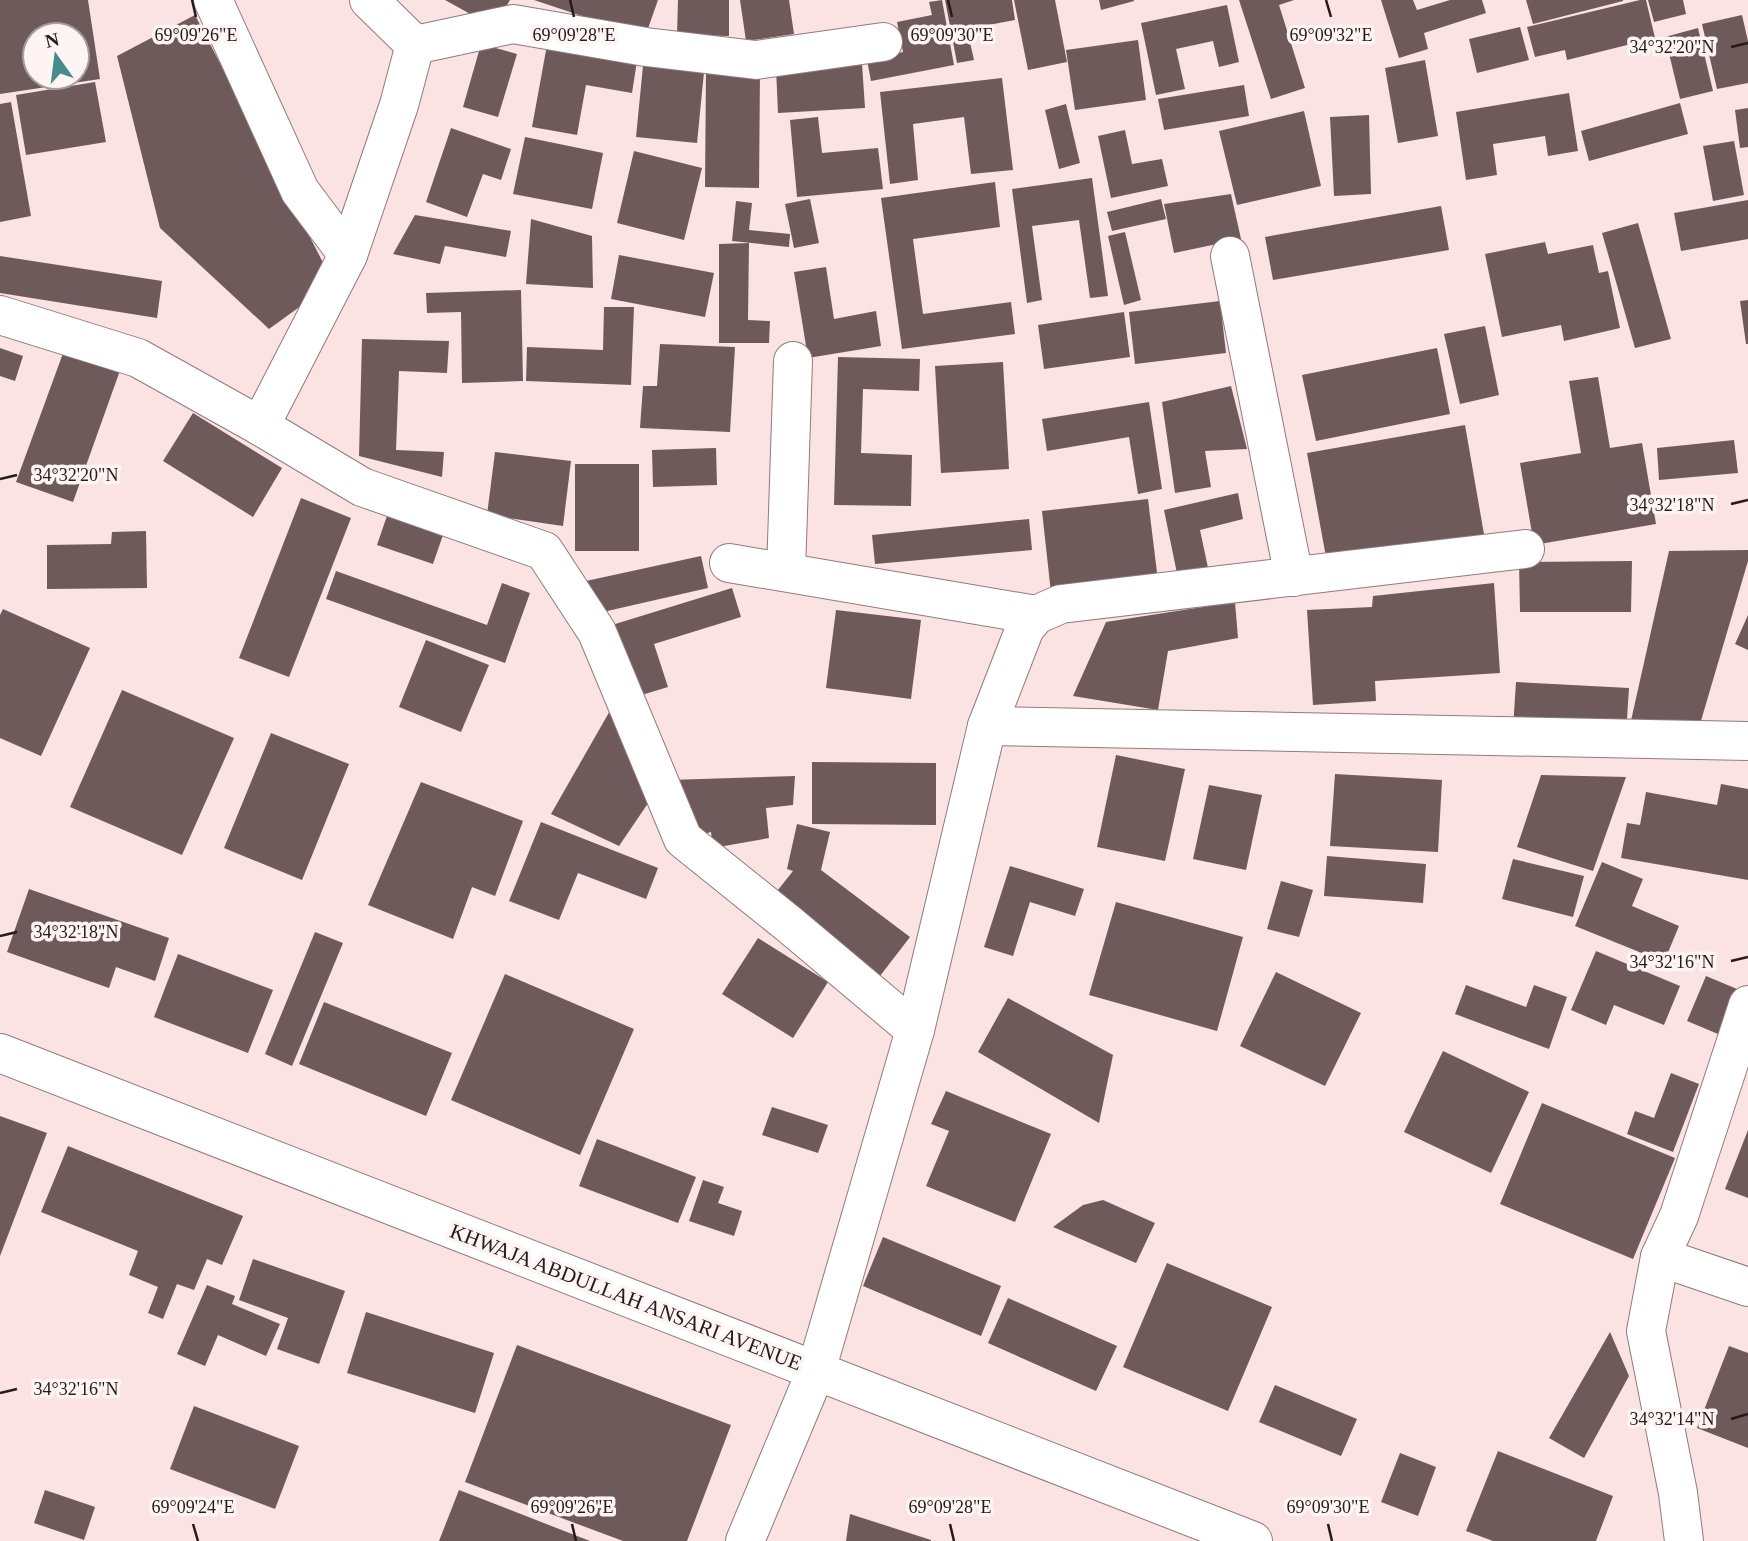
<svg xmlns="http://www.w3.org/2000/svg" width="1748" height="1541" font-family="'Times New Roman',serif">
<rect width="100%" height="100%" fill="#fbe2e3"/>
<!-- building -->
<g fill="#6f5a5b" fill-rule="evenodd">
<path d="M0,0H88L100,79L0,94ZM35,35H77V77H35Z"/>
<path d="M445,0H510L494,27Z"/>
<path d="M534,0H658L645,37Z"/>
<path d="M678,0H729V36L677,35Z"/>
<path d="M740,0H789L794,34L746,41Z"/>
<path d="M942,0L954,65L871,81L867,60L903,52L897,22L932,15L929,2Z"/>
<path d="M945,0H1012L1015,20L967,29L974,60L957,63Z"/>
<path d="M1014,0H1055L1067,62L1028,70Z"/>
<path d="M1099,0H1134V1L1101,10Z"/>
<path d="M1239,0H1294L1279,5L1305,88L1271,99Z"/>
<path d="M1381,0H1413L1417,10L1450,0H1482L1486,13L1424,33L1428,49L1399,58Z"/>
<path d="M1526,0H1623V1L1533,24Z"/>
<path d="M1640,0H1646L1655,38L1567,60L1565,50L1535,57L1527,27Z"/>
<path d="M1648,0H1683L1686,14L1654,22Z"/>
<path d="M1227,5L1239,62L1219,67L1213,41L1176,49L1185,89L1156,95L1141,23Z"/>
<path d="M195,15L331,278L298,308L269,329L160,228L117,56Z"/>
<path d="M1742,15L1748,41V83L1717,89L1702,24Z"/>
<path d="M1520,27L1529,60L1477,73L1469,39Z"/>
<path d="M1698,28L1713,91L1680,99L1665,37Z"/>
<path d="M1138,40L1146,100L1075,110L1066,50Z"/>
<path d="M481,44L517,54L498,117L463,107Z"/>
<path d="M547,45L637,61L632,93L586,85L577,135L532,127Z"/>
<path d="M1425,60L1438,136L1398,143L1385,68Z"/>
<path d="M862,64L865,108L778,113L776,68Z"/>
<path d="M643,66L704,72L697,143L636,137Z"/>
<path d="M706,71H760L759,188L705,187Z"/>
<path d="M1002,78L1013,170L971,174L964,117L913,124L918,180L890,184L880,92Z"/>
<path d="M95,82L106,142L26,155L16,95Z"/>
<path d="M1244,85L1249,116L1164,130L1158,99Z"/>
<path d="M1569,93L1578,151L1548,156L1545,136L1493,144L1497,175L1466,180L1456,112Z"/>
<path d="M11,102L31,216L0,222V104Z"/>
<path d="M1680,103L1688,134L1589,161L1581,131Z"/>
<path d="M1066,104L1080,163L1059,169L1045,110Z"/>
<path d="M1748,108V147L1740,148L1735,110Z"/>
<path d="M1304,111L1321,186L1237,205L1219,131Z"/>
<path d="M1369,115L1371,194L1334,196L1330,117Z"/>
<path d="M818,117L822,153L878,148L883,189L797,197L790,120Z"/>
<path d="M451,128L511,149L501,180L483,174L467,217L426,202Z"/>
<path d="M1125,130L1132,164L1162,159L1168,186L1111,198L1098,136Z"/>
<path d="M525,137L603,153L592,209L513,194Z"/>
<path d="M1734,141L1744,195L1713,201L1703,146Z"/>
<path d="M634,151L702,168L684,240L617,223Z"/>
<path d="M1092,178L1108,296L1090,298L1079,220L1032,226L1042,300L1027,303L1012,189Z"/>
<path d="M995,182L1000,227L913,239L923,314L1011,302L1015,334L902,349L881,198Z"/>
<path d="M1231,194L1241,239L1174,253L1164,204Z"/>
<path d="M810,199L819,243L794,248L785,204Z"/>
<path d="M1161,199L1166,219L1112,231L1107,212Z"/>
<path d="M1748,200V239L1681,251L1674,213Z"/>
<path d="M736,201L752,203L749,230L790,234L789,247L732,241Z"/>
<path d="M1441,206L1449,250L1273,280L1265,237Z"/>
<path d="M415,215L511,231L506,257L445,246L440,264L393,254Z"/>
<path d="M531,219L592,236L593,288L526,284Z"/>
<path d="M1638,223L1671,339L1635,348L1602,233Z"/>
<path d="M1125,232L1141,300L1124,305L1108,236Z"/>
<path d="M1545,242L1548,254L1593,245L1599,273L1608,271L1620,328L1564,341L1561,325L1502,337L1485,254Z"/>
<path d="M749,243L748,320L770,321L769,343H719V244Z"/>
<path d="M619,255L714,273L705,317L611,299Z"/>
<path d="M0,256L162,281L157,318L0,293Z"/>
<path d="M826,267L834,319L876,311L881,346L808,358L794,272Z"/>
<path d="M521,290L523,381L462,383L461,312L427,313L426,293Z"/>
<path d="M1748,300V344H1746L1740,301Z"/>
<path d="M1220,301L1226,353L1135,364L1129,312Z"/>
<path d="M604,307H634L631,385L526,381L527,347L603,350Z"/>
<path d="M1124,312L1130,357L1044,369L1038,325Z"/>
<path d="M1485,326L1499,395L1460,404L1444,334Z"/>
<path d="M362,339L449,341L447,373L399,371L396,450L444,452L442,477L359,456Z"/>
<path d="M660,344L735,347L730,432L640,428L643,386H657Z"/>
<path d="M66,345L122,365L73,502L16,482Z"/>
<path d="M0,348L23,356L15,381L0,376Z"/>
<path d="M1437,348L1450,414L1316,441L1302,375Z"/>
<path d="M838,357L920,359L919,391L863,389L861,453L912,455L911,506L834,505Z"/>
<path d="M1003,362L1009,469L941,473L935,366Z"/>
<path d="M1598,377L1610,448L1642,443L1656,524L1534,545L1520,463L1581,453L1569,381Z"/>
<path d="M1231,386L1247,449L1205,451L1211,487L1175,493L1162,402Z"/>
<path d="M1149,402L1162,489L1138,494L1129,437L1047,451L1042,419Z"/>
<path d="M193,413L282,468L253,517L163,461Z"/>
<path d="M1465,425L1485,540L1328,568L1307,453Z"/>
<path d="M1734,440L1738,473L1659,480L1657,448Z"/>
<path d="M716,448L717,485L653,487L652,450Z"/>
<path d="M495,452L571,461L563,526L487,515Z"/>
<rect x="575" y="464" width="64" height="87"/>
<path d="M1238,493L1243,519L1200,530L1211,582L1180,588L1164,510Z"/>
<path d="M301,498L351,518L289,677L239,658Z"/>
<path d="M1148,499L1159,589L1052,602L1042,511Z"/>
<path d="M389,510L445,529L433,564L377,545Z"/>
<path d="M1029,519L1032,550L875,564L872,535Z"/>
<path d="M146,531L147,588L47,589V545L111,544L112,532Z"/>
<path d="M1748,550V561L1698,731L1628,734L1669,551Z"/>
<path d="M701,556L708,588L594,614L586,581Z"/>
<path d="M1632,561L1631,612H1520L1519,562Z"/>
<path d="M336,571L487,625L502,583L530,593L505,663L326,599Z"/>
<path d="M1494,583L1500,673L1375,681L1376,701L1313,705L1307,610L1372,607L1373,596Z"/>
<path d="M732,588L741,617L654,644L668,687L635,697L612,625Z"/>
<path d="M1235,602L1238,638L1168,651L1158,710L1073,696L1106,622Z"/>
<path d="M3,609L90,648L41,756L0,738V615Z"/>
<path d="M836,610L921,620L911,699L826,688Z"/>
<path d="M1748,615V650L1735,644Z"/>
<path d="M426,640L489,665L461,732L399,707Z"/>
<path d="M1516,682L1629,688L1626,734L1513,728Z"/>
<path d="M122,690L234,738L182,855L70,807Z"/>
<path d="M611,709L657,790L619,846L551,814Z"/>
<path d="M271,733L349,764L302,880L224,848Z"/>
<path d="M1116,755L1185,769L1165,861L1097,847Z"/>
<path d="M812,762L936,763V825L812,824Z"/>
<path d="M1335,774L1442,780L1438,852L1330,846Z"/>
<path d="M1541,775L1626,777L1593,871L1517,847Z"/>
<path d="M795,776L793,805L766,808L769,838L713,848L711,832L693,837L670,780Z"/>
<path d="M421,782L523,821L495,896L472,887L453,939L368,905Z"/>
<path d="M1721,784L1748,789V880L1621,858L1627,823L1640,825L1646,792L1717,805Z"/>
<path d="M1209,785L1262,795L1246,870L1193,859Z"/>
<path d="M541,822L658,868L646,899L578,873L559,920L509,901Z"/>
<path d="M797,824L830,832L821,870L910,937L880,976L774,895L793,871L787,869Z"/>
<path d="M1327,856L1426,864L1423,903L1324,896Z"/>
<path d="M1513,859L1584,876L1573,917L1502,899Z"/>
<path d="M1602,862L1643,879L1632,906L1679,926L1664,962L1575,926Z"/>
<path d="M1010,866L1084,889L1075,916L1030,902L1013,956L984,947Z"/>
<path d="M1281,881L1313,890L1299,937L1267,929Z"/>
<path d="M29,889L169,938L155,981L116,967L109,988L7,952Z"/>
<path d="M1116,902L1243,937L1217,1031L1089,995Z"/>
<path d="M315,932L343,943L292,1066L265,1054Z"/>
<path d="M758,938L828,982L793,1038L722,994Z"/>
<path d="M1596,951L1680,986L1664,1025L1614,1005L1606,1025L1571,1010Z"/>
<path d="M178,954L273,990L248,1053L154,1017Z"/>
<path d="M1276,972L1361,1013L1325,1086L1240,1046Z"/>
<path d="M505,974L634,1029L580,1155L451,1100Z"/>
<path d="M1706,976L1737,989L1718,1034L1687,1021Z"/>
<path d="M1466,985L1526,1007L1534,985L1567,997L1549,1049L1455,1014Z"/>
<path d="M1008,998L1113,1055L1099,1123L978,1052Z"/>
<path d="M324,1002L452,1053L426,1116L299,1064Z"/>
<path d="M1443,1051L1529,1092L1491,1173L1404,1132Z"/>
<path d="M1671,1073L1699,1084L1673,1152L1627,1134L1635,1111L1654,1118Z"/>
<path d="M946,1091L1051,1134L1015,1222L926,1186L949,1131L931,1124Z"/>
<path d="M1542,1103L1675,1158L1633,1259L1500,1204Z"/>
<path d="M772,1107L828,1125L818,1153L762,1135Z"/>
<path d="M0,1116L47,1133L0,1256Z"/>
<path d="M1748,1130V1198L1725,1189Z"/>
<path d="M597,1139L696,1177L678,1223L579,1186Z"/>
<path d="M68,1146L243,1216L222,1265L207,1259L194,1290L177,1284L163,1319L148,1313L158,1287L129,1275L138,1251L41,1212Z"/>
<path d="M703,1180L724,1187L718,1203L742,1211L734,1236L689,1221Z"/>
<path d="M1103,1200L1155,1223L1136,1263L1053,1227L1083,1205Z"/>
<path d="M883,1237L1001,1286L981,1336L863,1286Z"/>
<path d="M253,1259L345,1291L319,1364L277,1349L288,1318L239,1300Z"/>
<path d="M1167,1263L1272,1307L1228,1411L1123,1367Z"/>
<path d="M207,1285L235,1296L232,1304L280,1324L266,1356L218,1335L205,1366L177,1354Z"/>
<path d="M1008,1298L1117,1346L1096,1391L988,1343Z"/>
<path d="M366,1312L494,1353L475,1413L347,1373Z"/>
<path d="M1610,1332L1629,1376L1584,1458L1549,1438Z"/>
<path d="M517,1345L731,1425L687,1541H623L465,1482Z"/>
<path d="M1729,1346L1748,1353V1448L1697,1428Z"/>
<path d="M1275,1385L1357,1419L1341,1456L1259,1422Z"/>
<path d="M194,1406L299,1446L275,1509L170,1469Z"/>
<path d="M1498,1451L1613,1496L1596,1541H1493L1466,1531Z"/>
<path d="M1400,1453L1436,1467L1418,1516L1381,1502Z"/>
<path d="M45,1490L95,1507L84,1540L34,1523Z"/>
<path d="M459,1490L590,1541H439Z"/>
<path d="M850,1514L931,1540V1541H846Z"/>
</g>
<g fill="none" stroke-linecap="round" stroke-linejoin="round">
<!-- street casing -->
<g stroke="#917b7c" stroke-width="40">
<g id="street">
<path d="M213,0L300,191L348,255"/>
<path d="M369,0L415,45"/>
<path d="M415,45L513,24L646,47L756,60L883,42"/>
<path d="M1230,256L1294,577"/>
<path d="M0,315L138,358L260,426L362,487L544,551L597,632L683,839L790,925L915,1030"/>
<path d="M260,426L348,255L399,105L415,45"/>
<path d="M729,563L1036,615"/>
<path d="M786,572L793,361"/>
<path d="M987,726L1748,741"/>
<path d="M1660,1257L1748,1287"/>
<path d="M745,1541L816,1371L915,1030L987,726L1025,628L1036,615L1061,604L1525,549"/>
<path d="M1684,1541L1678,1493L1646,1331L1660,1257L1679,1216L1748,1005"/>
</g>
</g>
<!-- secondary casing -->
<g stroke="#917b7c" stroke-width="40">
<path id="secondary" d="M0,1053L1253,1541"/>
</g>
<!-- street -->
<use href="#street" stroke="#fff" stroke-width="38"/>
<!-- secondary -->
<use href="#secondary" stroke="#fff" stroke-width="38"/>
</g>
<!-- ticks -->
<path fill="none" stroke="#241b1b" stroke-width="2.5" d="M192,0L196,17M570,0L574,17M948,0L952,17M1326,0L1331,17M1731,47L1748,43M0,479L17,475M1731,504L1748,500M0,936L17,932M1731,961L1748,957M0,1393L17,1389M1731,1419L1748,1414M193,1524L198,1541M572,1524L576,1541M950,1524L954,1541M1328,1524L1332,1541"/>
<g text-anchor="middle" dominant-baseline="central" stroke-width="7" stroke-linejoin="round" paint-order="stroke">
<!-- street labels -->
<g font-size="21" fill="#241b1b" stroke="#fef4f4">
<text transform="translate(626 1297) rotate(21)">KHWAJA ABDULLAH ANSARI AVENUE</text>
</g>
</g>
<g font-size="18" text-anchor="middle" fill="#241b1b" stroke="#fef4f4" stroke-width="7" stroke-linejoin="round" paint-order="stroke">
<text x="196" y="41">69°09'26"E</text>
<text x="574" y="41">69°09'28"E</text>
<text x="952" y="41">69°09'30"E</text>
<text x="1331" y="41">69°09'32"E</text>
<text x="1672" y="53">34°32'20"N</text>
<text x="76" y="481">34°32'20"N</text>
<text x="1672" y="511">34°32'18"N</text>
<text x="76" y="938">34°32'18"N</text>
<text x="1672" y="968">34°32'16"N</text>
<text x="76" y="1395">34°32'16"N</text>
<text x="1672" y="1425">34°32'14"N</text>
<text x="193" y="1513">69°09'24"E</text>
<text x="572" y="1513">69°09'26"E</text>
<text x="950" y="1513">69°09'28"E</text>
<text x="1328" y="1513">69°09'30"E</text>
</g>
<!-- north arrow -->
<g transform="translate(56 56) rotate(346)"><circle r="33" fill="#fef4f4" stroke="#a79d9d" stroke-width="2"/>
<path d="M0-5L12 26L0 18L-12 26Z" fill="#458d8c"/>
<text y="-10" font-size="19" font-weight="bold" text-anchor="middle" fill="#241b1b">N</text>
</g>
</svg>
